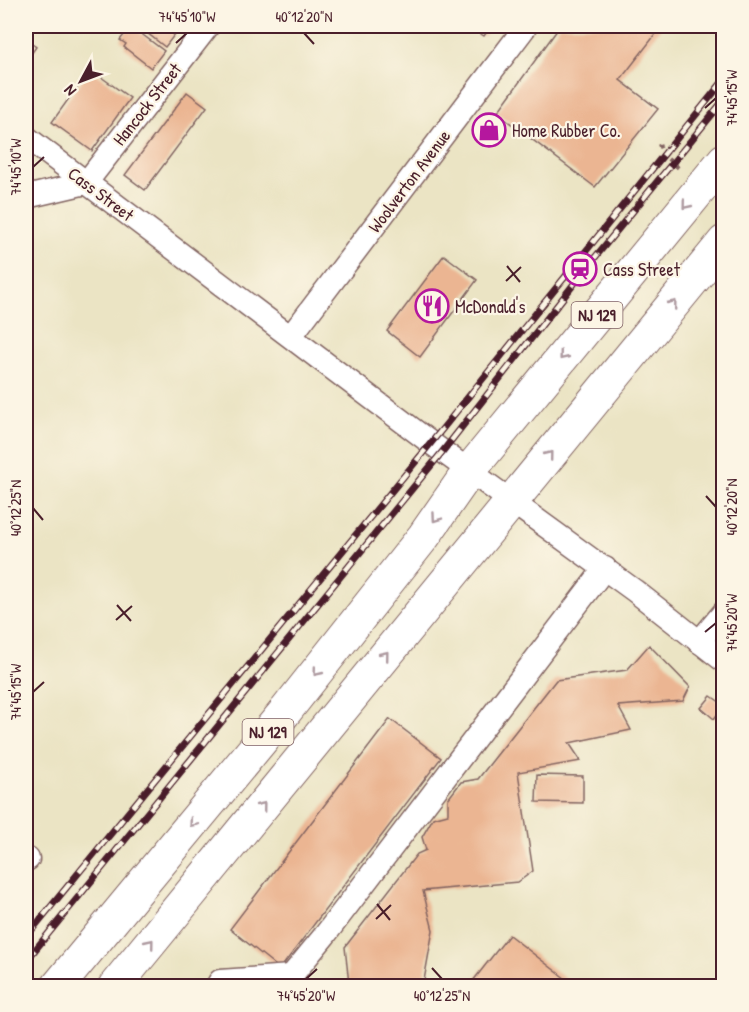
<svg xmlns="http://www.w3.org/2000/svg" width="749" height="1012" font-family="'Patrick Hand',sans-serif">
<rect width="100%" height="100%" fill="#fcf5e5"/>
<filter id="ink" filterUnits="userSpaceOnUse"><feTurbulence type="fractalNoise" baseFrequency=".0167" numOctaves="2"/><feDisplacementMap in="SourceGraphic" scale="12" xChannelSelector="R" yChannelSelector="G"/><feConvolveMatrix kernelMatrix="1 2 1 2 8 2 1 2 1" color-interpolation-filters="sRGB"/></filter>
<filter id="wash" filterUnits="userSpaceOnUse"><feTurbulence type="fractalNoise" baseFrequency=".008" numOctaves="4" result="noise"/><feDisplacementMap in="SourceGraphic" scale="24" xChannelSelector="R" yChannelSelector="G"/><feGaussianBlur stdDeviation="1.35" result="paint"/><feColorMatrix in="noise" values="0 0 0 0 0 0 0 0 0 0 0 0 0 0 0 0 0 1.4 0 .05"/><feComposite in="paint" operator="in"/></filter>
<g filter="url(#wash)">
<rect width="100%" height="100%" fill="#ebe4c4"/>
<g id="blocks">
<!-- building -->
<g fill="#ebb592">
<path d="M131,26L164,51L151,68L124,47L126,44L120,40Z"/>
<path d="M144,26H172L178,30L165,47L142,29Z"/>
<path d="M469,26H491L484,36Z"/>
<path d="M560,26H662L620,80L658,109L595,187L497,113Z"/>
<path d="M26,39L36,47L26,61Z"/>
<path d="M90,69L130,98L92,151L52,122Z"/>
<path d="M187,92L207,107L145,190L125,175Z"/>
<path d="M444,255L477,280L420,357L387,331Z"/>
<path d="M649,645L690,687L683,701L618,706L631,730L569,743L581,761L518,772L533,871L518,882L423,891L433,930L423,986H347L349,984L345,947L417,854L426,850L422,837L433,818L448,814V799L461,782L478,779L556,680L627,670Z"/>
<path d="M711,696L724,705L714,719L701,708Z"/>
<path d="M390,719L441,758L280,969L230,929Z"/>
<path d="M537,775L583,776V803L536,802Z"/>
<path d="M509,935L575,986H469Z"/>
</g>
</g>
</g>
<g filter="url(#ink)">
<use href="#blocks" fill-opacity="0" stroke="#826461" stroke-width="1.5"/>
<g fill="none" stroke-linecap="round" stroke-linejoin="round">
<!-- minor casing -->
<g stroke="#826461" stroke-width="25">
<g id="minor">
<path d="M26,137L431,443L635,591L724,661"/>
<path d="M86,183L208,26"/>
<path d="M26,197L86,183"/>
<path d="M291,336L526,26"/>
<path d="M699,642L724,612"/>
<path d="M26,860L28,859"/>
<path d="M217,986L220,981L291,976"/>
<path d="M283,986L325,935L605,568"/>
</g>
</g>
<!-- highway casing -->
<g stroke="#826461" stroke-width="35">
<g id="highway">
<path d="M58,986L284,713L424,536L470,470L724,160"/>
<path d="M115,986L724,242"/>
</g>
</g>
<!-- path -->
<path stroke="#826461" stroke-width="4" stroke-dasharray="4.5 4.5" stroke-linecap="butt" d="M659,144L663,155L681,170"/>
<!-- minor -->
<use href="#minor" stroke="#fff" stroke-width="22"/>
<!-- highway -->
<use href="#highway" stroke="#fff" stroke-width="33"/>
<!-- rail casing -->
<g stroke="#4a1f2b" stroke-width="7">
<g id="rail">
<path d="M26,937L431,443L724,80"/>
<path d="M26,961L443,451L588,266L724,100"/>
</g>
</g>
<!-- rail -->
<use href="#rail" stroke="#fcf5e5" stroke-width="4.5" stroke-dasharray="14" stroke-linecap="butt"/>
</g>
<!-- one-way arrows -->
<defs><path id="oneway-chevron" d="M-2-3.5L2.5 0L-2 3.5" fill="none" stroke-width="1.6" stroke-linecap="round" stroke-linejoin="round" transform="scale(1.5)"/></defs>
<g stroke="#ae9aa0">
<use href="#oneway-chevron" transform="translate(686 205) rotate(129)"/>
<use href="#oneway-chevron" transform="translate(673 304) rotate(-51)"/>
<use href="#oneway-chevron" transform="translate(563 356) rotate(129)"/>
<use href="#oneway-chevron" transform="translate(549 455) rotate(-51)"/>
<use href="#oneway-chevron" transform="translate(436 518) rotate(125)"/>
<use href="#oneway-chevron" transform="translate(385 655) rotate(-51)"/>
<use href="#oneway-chevron" transform="translate(317 672) rotate(129)"/>
<use href="#oneway-chevron" transform="translate(262 806) rotate(-51)"/>
<use href="#oneway-chevron" transform="translate(193 823) rotate(130)"/>
<use href="#oneway-chevron" transform="translate(150 943) rotate(-51)"/>
</g>
</g>
<!-- ticks -->
<path fill="none" stroke="#4a1f2b" stroke-width="2" d="M304,33L314,44M176,43L187,33M705,108L716,98M33,167L44,157M507,266L520,282M506,281L521,267M706,496L716,507M33,508L43,520M117,605L131,621M116,620L132,606M705,632L716,623M33,692L44,682M377,904L390,920M376,919L391,905M432,968L442,979M306,979L317,969"/>
<!-- icons -->
<defs>
<g id="shop-ring" transform="scale(1.725)"><circle r="9.5" fill="#fcf5e5" stroke="#b5179e" stroke-width="1.5"/><path d="M-5-2.5h2.3a2.7 3.5 0 0 1 5.4 0H5L5.5 6h-11ZM-1.5-2.5h3a1.5 2.3 0 0 0-3 0Z" fill="#b5179e"/></g>
<g id="station-ring" transform="scale(1.725)"><circle r="9.5" fill="#fcf5e5" stroke="#b5179e" stroke-width="1.5"/><path d="M-3-6H3Q5-6 5-4V2Q5 4 3 4L4.5 6H3L1.5 4h-3L-3 6H-4.5L-3 4Q-5 4-5 2V-4Q-5-6-3-6ZM-3.5-4v3h7v-3ZM-3.5 1v1.5H-2V1ZM2 1v1.5H3.5V1Z" fill="#b5179e"/></g>
<g id="restaurant-ring" transform="scale(1.725)"><circle r="9.5" fill="#fcf5e5" stroke="#b5179e" stroke-width="1.5"/><path d="M-5-6h1v4h1v-4h1v4h1v-4h1v5L-1.5 .5V6h-2V.5L-5-1ZM5-6V6H3V1.5H1.5Q1.5-4 5-6Z" fill="#b5179e"/></g>
</defs>
<g fill-rule="evenodd">
<use href="#shop-ring" x="489" y="130"/>
<use href="#station-ring" x="580" y="269"/>
<use href="#restaurant-ring" x="432" y="306"/>
</g>
<g text-anchor="middle" dominant-baseline="central" stroke-width="4.5" stroke-linejoin="round" paint-order="stroke">
<!-- shield labels -->
<g fill="#fcf5e5" stroke="#7f5f63" stroke-width="1.5">
<rect x="571.5" y="302" width="51" height="26" rx="4.5"/>
<rect x="242.5" y="719" width="51" height="26" rx="4.5"/>
</g>
<g font-size="16" font-weight="bold" fill="#4a1f2b">
<text x="597" y="315">NJ 129</text>
<text x="268" y="732">NJ 129</text>
</g>
<!-- street labels -->
<g font-size="18" fill="#4a1f2b" stroke="#fcf5e5">
<text transform="translate(147 104) rotate(-52)">Hancock Street</text>
<text transform="translate(409 181) rotate(-53)">Woolverton Avenue</text>
<text transform="translate(101 194) rotate(37)">Cass Street</text>
</g>
<!-- poi labels -->
<g font-size="18" fill="#4a1f2b" stroke="#fcf5e5" text-anchor="start">
<text x="512" y="130">Home Rubber Co.</text>
<text x="603" y="269">Cass Street</text>
<text x="455" y="306">McDonald's</text>
</g>
</g>
<!-- margin -->
<rect width="749" height="1012" fill="none" stroke="#fcf5e5" stroke-width="66"/>
<!-- north arrow -->
<g transform="translate(81 81) rotate(229)" stroke="#fcf5e5" stroke-width="4.5" paint-order="stroke">
<path d="M0-4.5L10 22L0 15L-10 22Z" fill="#4a1f2b"/>
<text y="-9" font-size="16" font-weight="bold" text-anchor="middle" fill="#4a1f2b">N</text>
</g>
<rect x="33" y="33" width="683" height="946" fill="none" stroke="#4a1f2b" stroke-width="2"/>
<g font-size="15" text-anchor="middle" fill="#4a1f2b">
<text x="187" y="22">74°45'10"W</text>
<text x="304" y="22">40°12'20"N</text>
<text transform="translate(732 98) rotate(-90)" y="5">74°45'15"W</text>
<text transform="translate(16 167) rotate(-90)" y="5">74°45'10"W</text>
<text transform="translate(732 507) rotate(-90)" y="5">40°12'20"N</text>
<text transform="translate(16 508) rotate(-90)" y="5">40°12'25"N</text>
<text transform="translate(732 623) rotate(-90)" y="5">74°45'20"W</text>
<text transform="translate(16 692) rotate(-90)" y="5">74°45'15"W</text>
<text x="306" y="1001">74°45'20"W</text>
<text x="442" y="1001">40°12'25"N</text>
</g>
</svg>
